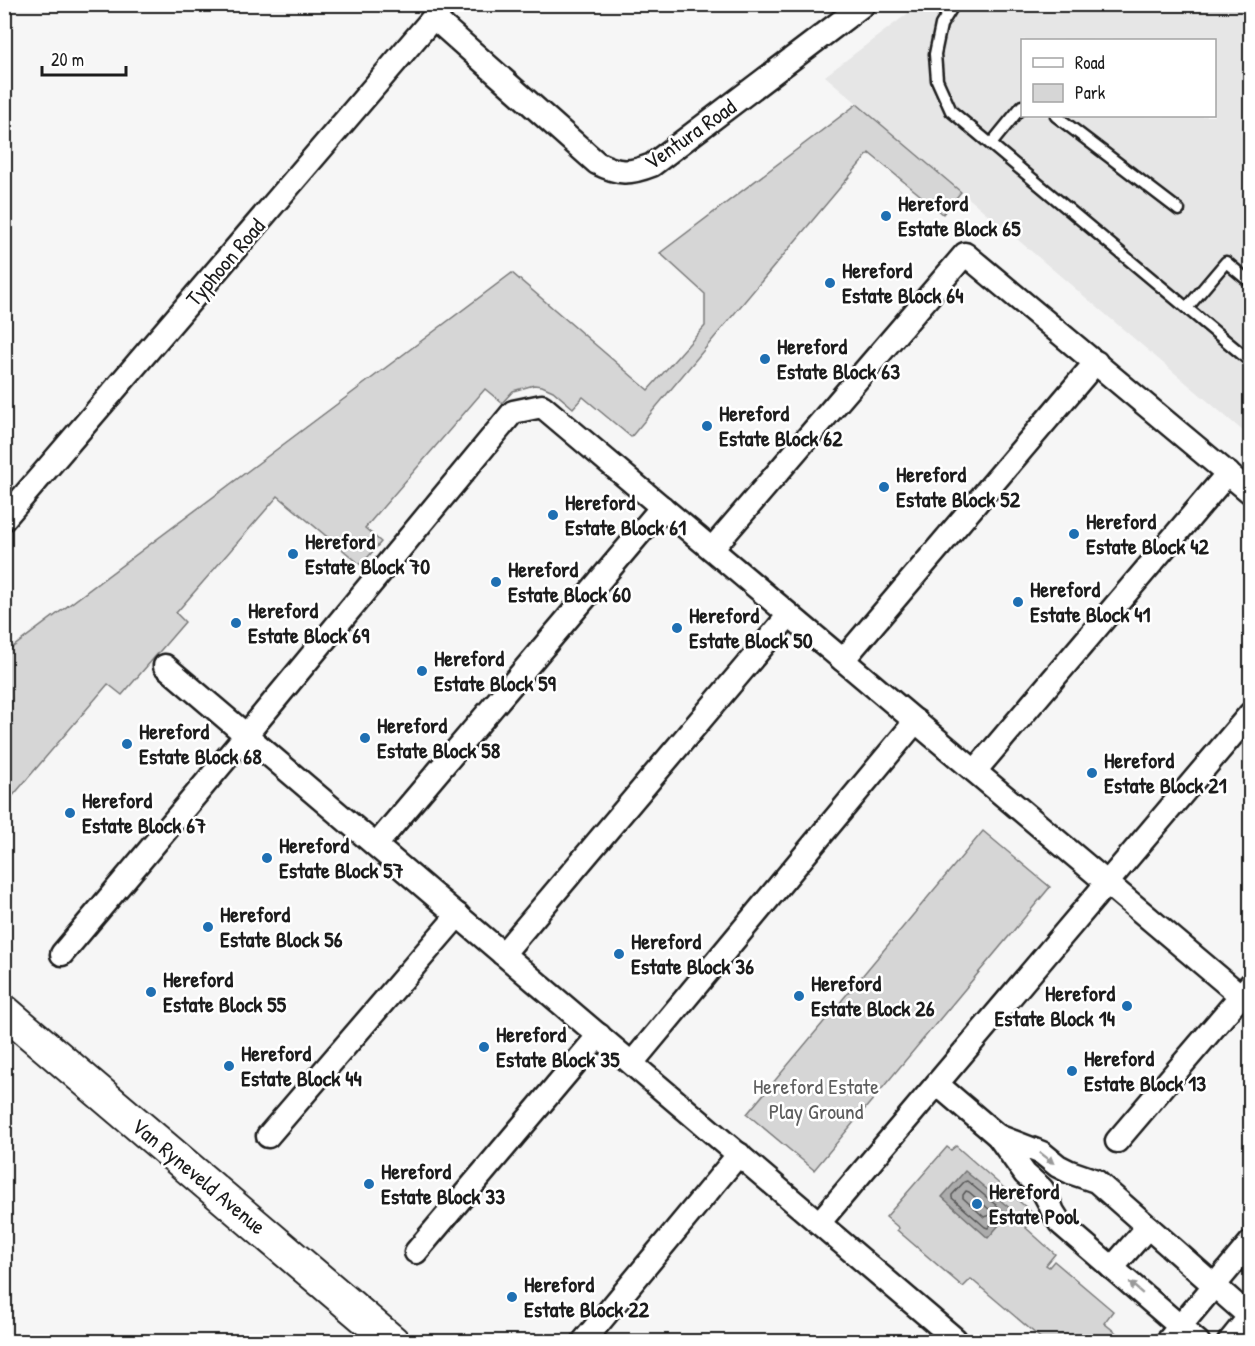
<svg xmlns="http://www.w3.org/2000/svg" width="1255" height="1346" font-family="'Patrick Hand',sans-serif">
<rect width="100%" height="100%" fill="#f6f6f6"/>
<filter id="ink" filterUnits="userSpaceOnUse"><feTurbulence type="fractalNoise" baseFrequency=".0167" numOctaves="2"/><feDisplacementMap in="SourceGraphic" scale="12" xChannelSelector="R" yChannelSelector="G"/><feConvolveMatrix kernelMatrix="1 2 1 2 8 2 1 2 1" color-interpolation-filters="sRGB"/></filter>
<g filter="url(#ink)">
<!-- built -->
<path fill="#e6e6e6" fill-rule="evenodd" d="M919,5H1250V437L825,76ZM1022,40H1214V116H1022Z"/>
<!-- green -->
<g fill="#d6d6d6" stroke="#797979" stroke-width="1.5">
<path d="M857,104L961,192L943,214L869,153L631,437L583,397L573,408L553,391L542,386L534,385L513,391L502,403L485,389L365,528L381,542L361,565L278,496L176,613L185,622L122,695L108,684L5,805V653L512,273L648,390L705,326V294L660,253Z"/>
<path d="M983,831L1050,887L814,1170L747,1114Z"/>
<path d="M956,1146L1036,1216L1026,1228L1055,1254L1046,1265L1049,1267L1054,1261L1113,1311L1104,1323L1120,1336L1115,1341H1044L971,1279L963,1287L897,1230L899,1228L886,1217L947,1147L951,1150Z"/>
</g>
<!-- water -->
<path fill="#acacac" stroke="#727272" stroke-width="1.5" d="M965,1171L1012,1210L988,1238L942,1197Z"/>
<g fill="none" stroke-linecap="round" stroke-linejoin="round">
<!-- shore -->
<g stroke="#565656" stroke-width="1.5">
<path d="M967,1181L1002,1210L1001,1213L988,1228L985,1227L952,1198V1195L964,1182Z"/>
<path d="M966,1191L969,1192L990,1210L991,1213L988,1216L984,1217L963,1198V1195Z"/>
</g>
<!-- service casing -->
<g stroke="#1c1c1c" stroke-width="15">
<g id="service">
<path d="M954,4L941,25L935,54L937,80L951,111L1250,361"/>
<path d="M1056,116L1179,210"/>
<path d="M991,144L1022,106"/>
<path d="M1187,308L1226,262L1250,282"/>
</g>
</g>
<!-- minor casing -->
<g stroke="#1c1c1c" stroke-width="27">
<g id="minor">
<path d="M434,18L597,163C619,174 629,174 652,165L864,4"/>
<path d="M4,519L445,4"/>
<path d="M712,549L965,254L1250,492"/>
<path d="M843,660L1096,362"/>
<path d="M165,666L955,1339L953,1342"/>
<path d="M975,771L1228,473"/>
<path d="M376,845L662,507"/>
<path d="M62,954L246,735L513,412L542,406L1241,996"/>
<path d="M503,954L789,615"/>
<path d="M632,1063L916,721"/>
<path d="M937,1084L998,1136L1025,1174L1042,1189L1049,1202L1053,1212L1060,1223L1198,1342"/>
<path d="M268,1136L458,915"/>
<path d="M998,1136L1042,1153L1058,1166L1070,1172L1096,1181L1250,1317"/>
<path d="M1117,1141L1250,985"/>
<path d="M819,1223L1250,714"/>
<path d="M416,1252L599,1035"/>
<path d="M1112,1268L1148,1227"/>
<path d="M583,1342L739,1154"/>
<path d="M1167,1342L1250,1243"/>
<path d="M1229,1342L1250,1316"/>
</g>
</g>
<!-- secondary casing -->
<g stroke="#1c1c1c" stroke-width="36">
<path id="secondary" d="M4,1011L393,1342"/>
</g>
<!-- service -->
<use href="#service" stroke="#fff" stroke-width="10"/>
<!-- minor -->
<use href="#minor" stroke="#fff" stroke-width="22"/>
<!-- secondary -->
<use href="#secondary" stroke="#fff" stroke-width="32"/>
</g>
<!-- one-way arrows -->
<defs><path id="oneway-solid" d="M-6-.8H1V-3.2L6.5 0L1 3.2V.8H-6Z" transform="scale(1.5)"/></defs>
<g fill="#999">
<use href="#oneway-solid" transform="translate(1047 1158) rotate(38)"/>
<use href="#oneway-solid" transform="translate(1136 1288) rotate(-139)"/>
</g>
</g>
<!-- markers -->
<g fill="#1f6fb2" stroke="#fff" stroke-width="2">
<circle cx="886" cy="216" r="6"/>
<circle cx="830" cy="283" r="6"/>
<circle cx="765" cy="359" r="6"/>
<circle cx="707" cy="426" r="6"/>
<circle cx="884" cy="487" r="6"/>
<circle cx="553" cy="515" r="6"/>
<circle cx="1074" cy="534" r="6"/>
<circle cx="293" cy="554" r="6"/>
<circle cx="496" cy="582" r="6"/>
<circle cx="1018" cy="602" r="6"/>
<circle cx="236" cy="623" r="6"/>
<circle cx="677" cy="628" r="6"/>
<circle cx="422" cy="671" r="6"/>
<circle cx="365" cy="738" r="6"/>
<circle cx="127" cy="744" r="6"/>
<circle cx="1092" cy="773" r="6"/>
<circle cx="70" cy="813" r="6"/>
<circle cx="267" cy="858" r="6"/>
<circle cx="208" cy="927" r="6"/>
<circle cx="619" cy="954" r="6"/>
<circle cx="151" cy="992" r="6"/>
<circle cx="799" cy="996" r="6"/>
<circle cx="1127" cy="1006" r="6"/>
<circle cx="484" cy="1047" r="6"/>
<circle cx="229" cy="1066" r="6"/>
<circle cx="1072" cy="1071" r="6"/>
<circle cx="369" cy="1184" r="6"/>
<circle cx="977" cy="1204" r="6"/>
<circle cx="512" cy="1297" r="6"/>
</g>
<g text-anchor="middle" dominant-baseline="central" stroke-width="5" stroke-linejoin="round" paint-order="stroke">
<!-- street labels -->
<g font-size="22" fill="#1c1c1c" stroke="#fff">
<text transform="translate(690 134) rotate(-35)">Ventura Road</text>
<text transform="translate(225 262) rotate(-49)">Typhoon Road</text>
<text transform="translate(199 1176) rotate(40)">Van Ryneveld Avenue</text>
</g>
<!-- poi labels -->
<g font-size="22" font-weight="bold" fill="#1c1c1c" stroke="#fff" text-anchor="start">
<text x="898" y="203">Hereford<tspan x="898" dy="25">Estate Block 65</tspan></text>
<text x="842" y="270">Hereford<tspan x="842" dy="25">Estate Block 64</tspan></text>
<text x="777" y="346">Hereford<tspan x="777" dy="25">Estate Block 63</tspan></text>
<text x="719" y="413">Hereford<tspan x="719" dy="25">Estate Block 62</tspan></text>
<text x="896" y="474">Hereford<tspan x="896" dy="25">Estate Block 52</tspan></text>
<text x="565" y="502">Hereford<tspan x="565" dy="25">Estate Block 61</tspan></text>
<text x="1086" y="521">Hereford<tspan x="1086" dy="25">Estate Block 42</tspan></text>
<text x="305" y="541">Hereford<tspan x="305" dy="25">Estate Block 70</tspan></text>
<text x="508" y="569">Hereford<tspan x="508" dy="25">Estate Block 60</tspan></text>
<text x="1030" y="589">Hereford<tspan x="1030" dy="25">Estate Block 41</tspan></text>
<text x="248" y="610">Hereford<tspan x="248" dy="25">Estate Block 69</tspan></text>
<text x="689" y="615">Hereford<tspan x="689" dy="25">Estate Block 50</tspan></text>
<text x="434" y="658">Hereford<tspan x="434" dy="25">Estate Block 59</tspan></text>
<text x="377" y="725">Hereford<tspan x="377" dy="25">Estate Block 58</tspan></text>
<text x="139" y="731">Hereford<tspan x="139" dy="25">Estate Block 68</tspan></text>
<text x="1104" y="760">Hereford<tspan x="1104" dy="25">Estate Block 21</tspan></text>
<text x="82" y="800">Hereford<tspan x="82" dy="25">Estate Block 67</tspan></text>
<text x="279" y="845">Hereford<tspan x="279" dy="25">Estate Block 57</tspan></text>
<text x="220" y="914">Hereford<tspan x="220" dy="25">Estate Block 56</tspan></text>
<text x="631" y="941">Hereford<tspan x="631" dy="25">Estate Block 36</tspan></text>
<text x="163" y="979">Hereford<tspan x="163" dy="25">Estate Block 55</tspan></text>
<text x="811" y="983">Hereford<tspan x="811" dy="25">Estate Block 26</tspan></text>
<text x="1115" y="993" text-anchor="end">Hereford<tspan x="1115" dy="25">Estate Block 14</tspan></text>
<text x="496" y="1034">Hereford<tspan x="496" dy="25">Estate Block 35</tspan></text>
<text x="241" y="1053">Hereford<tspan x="241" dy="25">Estate Block 44</tspan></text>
<text x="1084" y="1058">Hereford<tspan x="1084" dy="25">Estate Block 13</tspan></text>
<text x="381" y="1171">Hereford<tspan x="381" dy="25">Estate Block 33</tspan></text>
<text x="989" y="1191">Hereford<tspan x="989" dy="25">Estate Pool</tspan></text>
<text x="524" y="1284">Hereford<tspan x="524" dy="25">Estate Block 22</tspan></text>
</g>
<!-- park labels -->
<g font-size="22" fill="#5d5d5d" stroke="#fff">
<text x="816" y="1086">Hereford Estate<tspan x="816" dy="25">Play Ground</tspan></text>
</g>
</g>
<!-- margin -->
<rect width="1255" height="1346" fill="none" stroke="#fff" stroke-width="24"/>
<rect x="12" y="12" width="1231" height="1322" fill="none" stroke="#1c1c1c" stroke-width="2" filter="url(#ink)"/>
<!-- legend -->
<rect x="1021" y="39" width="195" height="78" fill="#ffffff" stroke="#a4a4a4" stroke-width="1.5"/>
<rect x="1033" y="58" width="30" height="9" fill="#ffffff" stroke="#a4a4a4" stroke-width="1.5"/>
<text x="1075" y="69" font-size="18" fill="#1c1c1c">Road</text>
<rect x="1033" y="84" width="30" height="18" fill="#d6d6d6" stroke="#a4a4a4" stroke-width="1.5"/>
<text x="1075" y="99" font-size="18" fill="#1c1c1c">Park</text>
<!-- scale -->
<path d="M42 66v9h84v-9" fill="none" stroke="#1c1c1c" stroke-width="3"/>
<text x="51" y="66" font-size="18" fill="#1c1c1c" stroke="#ffffff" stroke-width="4.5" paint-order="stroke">20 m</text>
</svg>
